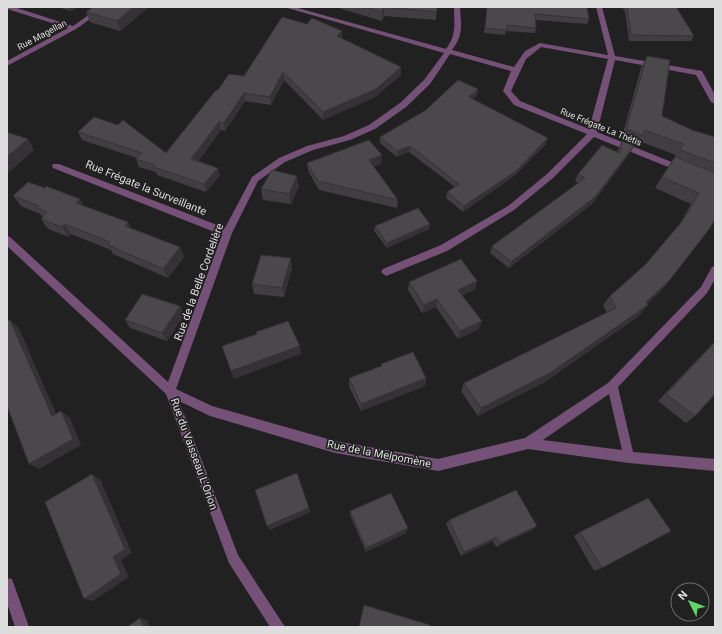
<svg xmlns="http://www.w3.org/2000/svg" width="722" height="634" font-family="Roboto,sans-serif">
<rect width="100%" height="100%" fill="#222122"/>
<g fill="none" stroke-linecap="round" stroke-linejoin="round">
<!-- minor -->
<g fill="#755177" fill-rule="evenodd">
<path d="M7,7H14L73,26L100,7H107L76,29L7,66V61L68,28L7,9Z"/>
<path d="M284,7H294L446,49C457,34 454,24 454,7H460C461,26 464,34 452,50L514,67L525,51L540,43L608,55L596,7H602L615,56L702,71L715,95V104L711,102L696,75L615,60L597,132L684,167V171H678L594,137L553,178L514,210L447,251L386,276L381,272L383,269L441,245L508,206L547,174L587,134L514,105L503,91L511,71L450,54L430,84L406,107L375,129L350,140L313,150L285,162L258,181L232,233L176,389L212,406L335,441L438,459L525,438L608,383L701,287L712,267L715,266V279L707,293L618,387L633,452L715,459V471L629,463L528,449L438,471L335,453L210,416L179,401L238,555L285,627H270L229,563L166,394L7,246V236L10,237L168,382L222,235L53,168L52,166L53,164H59L225,228L252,177L279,158L307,146L344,136L369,125L400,103L424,80L444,53ZM541,47L608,59L589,129L520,101L511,91L526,59ZM609,394L622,450L543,440Z"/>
</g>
<!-- tertiary -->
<path fill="#755177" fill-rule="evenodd" d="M7,578L12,579L29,627H15L7,603Z"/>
</g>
<!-- wall -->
<g fill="#403e40">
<path d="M57,7H78L71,11Z"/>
<path d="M149,7L120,31L90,22L86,12Z"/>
<path d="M335,7H437L436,20L384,16L382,21Z"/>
<path d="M487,7H587L589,19L587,24L536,20V28L535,33L506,31L505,35L484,33Z"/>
<path d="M622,7H676L694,36L691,41H629L625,12Z"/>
<path d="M342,38L401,67V75L375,97L323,120L284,80L271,105L245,101L225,131L221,130L198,161L220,175L206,192L157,175L156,172L139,167L136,159L137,158L82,140L78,132L166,153L218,90L244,76Z"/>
<path d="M647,56L662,116L692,130L715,137V219L661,291L647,304L640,315L545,382L478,416L461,391L464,383L607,313L603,305L610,296L646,264L679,225L691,204L655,188L676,155L639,141L636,146L621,140L641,68Z"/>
<path d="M478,89L477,95L473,99L546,144L514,176L463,212L446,198L447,192L455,187L409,152L397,157L380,143V137Z"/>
<path d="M622,141L630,153L592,204L509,268L490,253L492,246L578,183L575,181L578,174L617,152Z"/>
<path d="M307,163L381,164L373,167L398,200L397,208L319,190L308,171Z"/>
<path d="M299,186L291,204L263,200L261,189Z"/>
<path d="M13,196L84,206L128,222L131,228L180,247L184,257L168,278L113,254L111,250L71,234L69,237L48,229L41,219L43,217L40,214L21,206Z"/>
<path d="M430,224L429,229L387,248L374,231L375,226Z"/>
<path d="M292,268L284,297L254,294L252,284Z"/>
<path d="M477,281L475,290L462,295L479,329L458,339L436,307L422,313L408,290L409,282Z"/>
<path d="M180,306L184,315L167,341L130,328L125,320Z"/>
<path d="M715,341V394L695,416L686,423L658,401Z"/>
<path d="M381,364L426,378L425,386L361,411L349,386V378L381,366Z"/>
<path d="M350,511L406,533L366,552L350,515Z"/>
<path d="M449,520L537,526L532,530L496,547L493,541L461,556L446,524Z"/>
<path d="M580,532L602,568L594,571L574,536Z"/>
</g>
<!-- shaded-wall -->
<g fill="#343234">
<path d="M69,7H78L71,11Z"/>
<path d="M134,7H149L120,31L117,21Z"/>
<path d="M384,7V16L382,21V12Z"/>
<path d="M342,31V39L337,36Z"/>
<path d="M401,67V75L375,97L323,120V112Z"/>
<path d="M283,72L284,80L271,105L270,97Z"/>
<path d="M478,89L477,95L468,104L469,97Z"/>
<path d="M244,93L245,101L225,131L224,123Z"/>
<path d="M219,122L221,130L194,167L191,159Z"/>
<path d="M548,138L546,144L514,176L463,212L464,206Z"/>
<path d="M28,139L34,150L7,174V157Z"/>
<path d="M410,146L409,152L397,157V151Z"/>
<path d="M634,146L630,153L592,204L509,268L511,262Z"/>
<path d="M382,155L381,164L368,169L369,160Z"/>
<path d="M218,168L220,175L206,192L204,184Z"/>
<path d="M297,176L299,186L291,204L289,194Z"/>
<path d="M80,199L86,209L76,203Z"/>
<path d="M128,222L133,232L125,226Z"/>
<path d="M65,224L71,234L69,237L62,227Z"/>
<path d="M430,224L429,229L387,248V243Z"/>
<path d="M180,247L184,257L168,278L163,269Z"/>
<path d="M291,258L292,268L284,297L282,288Z"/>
<path d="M477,281L475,290L456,298L458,290Z"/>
<path d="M669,281L661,291L638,311L646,302Z"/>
<path d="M437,299L436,307L422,313L424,305Z"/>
<path d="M648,305L640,315L545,382L478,416L481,408Z"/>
<path d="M180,306L184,315L167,341L162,333Z"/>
<path d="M10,320L19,328L60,423L52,416Z"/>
<path d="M482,321L479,329L458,339L460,331Z"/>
<path d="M300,346L301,354L234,379L231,371Z"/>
<path d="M426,378L425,386L361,411V404Z"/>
<path d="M61,411L70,418L81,445L39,469L29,464Z"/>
<path d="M92,474L100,479L132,553L121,560L129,577L93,601L84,599Z"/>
<path d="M309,508L311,512L270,530L267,526Z"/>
<path d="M537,526L532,530L496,547L501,543Z"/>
<path d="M408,528L406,533L366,552V548Z"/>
<path d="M497,537L493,541L461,556L464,552Z"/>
<path d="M140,618L147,620L150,627H144Z"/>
</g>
<!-- building -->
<g fill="#4a484a" stroke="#343234">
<path d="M93,7H134L117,21L86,12Z"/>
<path d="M365,7H437V12L384,7L382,12Z"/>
<path d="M487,7H587L589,19L535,14L536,28L507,25V30L485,28Z"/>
<path d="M627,7H676L694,36L631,35Z"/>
<path d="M282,17L307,24L312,18L342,31L337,36L401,67L376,89L323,112L283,72L270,97L244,93L224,123L219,122L191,159L218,168L204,184L154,167L155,165L136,159L142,153L78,132L94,117L118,125L123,120L166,153L216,90H218L229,74L244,76Z"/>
<path d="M647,56L670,60L662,116L692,130L715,137V163L680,150L683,144L645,130L642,135L626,129Z"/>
<path d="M458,80L478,89L469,97L548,138L516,171L464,206L447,192L459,184L410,146L397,151L380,137L426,110Z"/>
<path d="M7,132L28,139L7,157Z"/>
<path d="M369,140L382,155L369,160L398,200L318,181L307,163Z"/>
<path d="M622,141L634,146L595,197L511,262L492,246L585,178L578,174L602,145L619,153Z"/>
<path d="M675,157L715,173V219L710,228L669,281L646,302L648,305L550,373L481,408L464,383L616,308L610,296L646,264L684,219L699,193L662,177Z"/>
<path d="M272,170L297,176L289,194L261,189Z"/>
<path d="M28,182L45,188L46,186L80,199L76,203L128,222L125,226L180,247L163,269L108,245L110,242L65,224L62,227L41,219L47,212L37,208L39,206L13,196Z"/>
<path d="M418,208L430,224L387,243L375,226Z"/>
<path d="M261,255L291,258L282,288L252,284Z"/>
<path d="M461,259L477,281L458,290L482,321L460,331L437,299L424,305L409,282Z"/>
<path d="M142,294L180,306L162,333L125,320Z"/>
<path d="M10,320L52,416L61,411L73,439L29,464L7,406V321Z"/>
<path d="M288,321L300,346L231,371L222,346L257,334L256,332Z"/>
<path d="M715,342V394L695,416L666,394Z"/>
<path d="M413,352L426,378L361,404L349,378L382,366L381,364Z"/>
<path d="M297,473L309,508L267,526L255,490Z"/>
<path d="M92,474L125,549L113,557L121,574L84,599L45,502Z"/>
<path d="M516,490L537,526L501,543L497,537L464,552L449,520Z"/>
<path d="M391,493L408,528L366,548L350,511Z"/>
<path d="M648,498L671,531L602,568L580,532Z"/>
<path d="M364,605L430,625L429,627H359Z"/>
<path d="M140,618L144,627H127Z"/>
</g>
<g text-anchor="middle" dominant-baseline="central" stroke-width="3.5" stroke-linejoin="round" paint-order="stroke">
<!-- far-street labels -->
<g font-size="9" fill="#deddde" stroke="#222122">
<text transform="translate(42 35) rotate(-28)">Rue Magellan</text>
<text transform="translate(601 127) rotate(22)">Rue Frégate La Thétis</text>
</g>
<!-- street labels -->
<g font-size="11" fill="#deddde" stroke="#222122">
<text transform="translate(146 188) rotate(22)">Rue Frégate la Surveillante</text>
<text transform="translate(199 282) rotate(-70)">Rue de la Belle Cordelière</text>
<text transform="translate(194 454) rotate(70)">Rue du Vaisseau L'Orion</text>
<text transform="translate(379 454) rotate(11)">Rue de la Melpomène</text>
</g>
</g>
<!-- border -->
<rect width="722" height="634" fill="none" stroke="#deddde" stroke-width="16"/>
<!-- north arrow -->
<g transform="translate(690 602) rotate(312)"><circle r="19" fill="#222122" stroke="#6d6c6d"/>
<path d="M0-3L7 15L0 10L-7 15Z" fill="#62d469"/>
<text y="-6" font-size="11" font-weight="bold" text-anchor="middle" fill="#deddde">N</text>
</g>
</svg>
